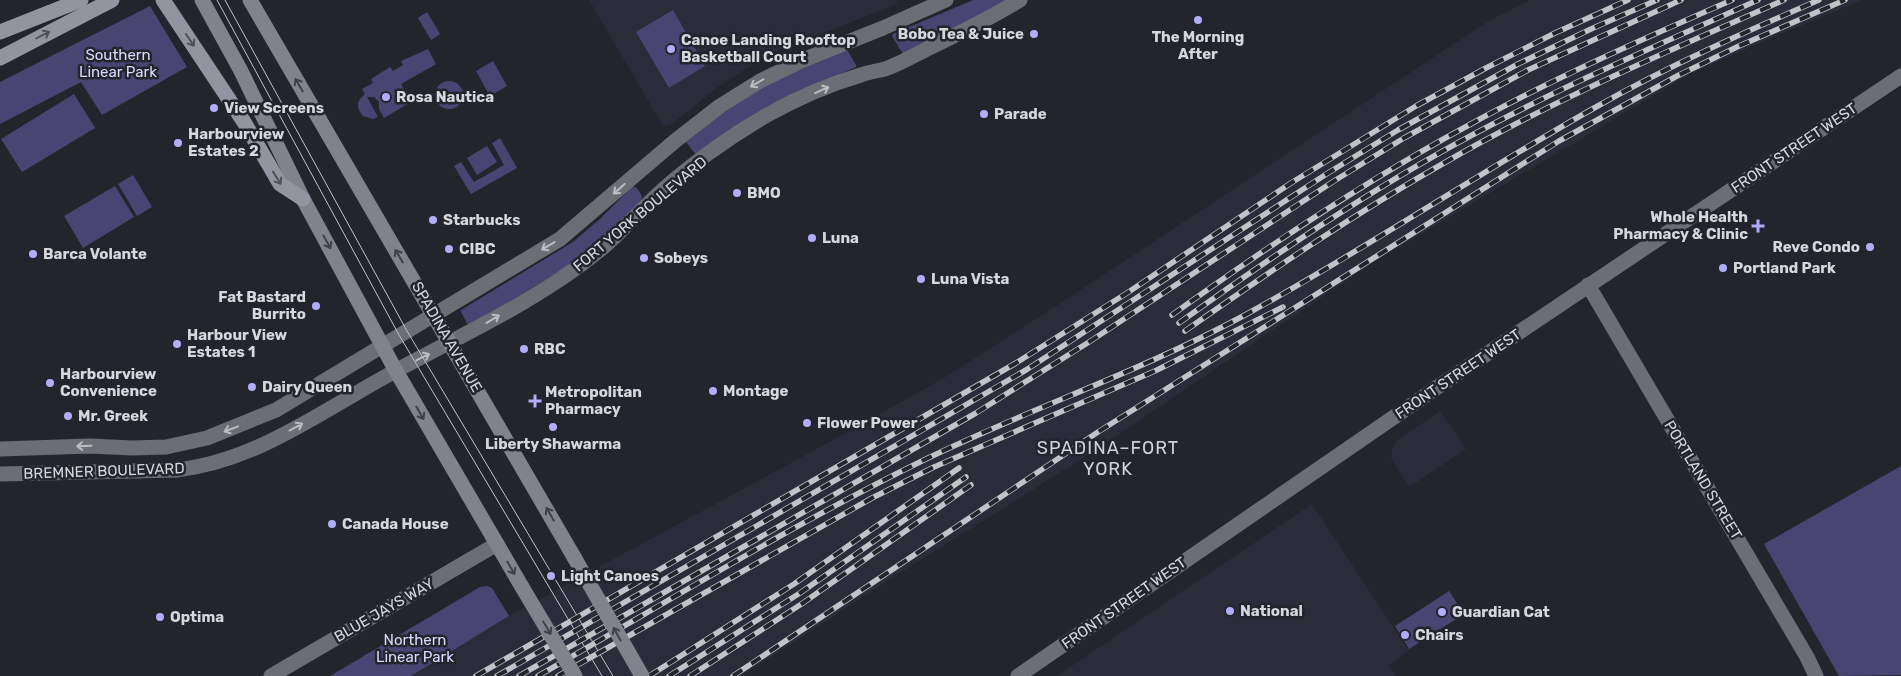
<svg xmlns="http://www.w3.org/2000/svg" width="1901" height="676" font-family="Rubik,sans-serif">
<rect width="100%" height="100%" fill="#24242d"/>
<!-- built -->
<g fill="#2b2b3a">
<path d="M589,0H896L898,4L769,54L718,87L670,125L663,126Z"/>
<path d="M1530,0H1863L1766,40L1688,75L1369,265L1088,455L889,580L741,676H411L509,616L844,434L942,379L1053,308L1487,22Z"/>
<path d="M1440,411L1466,449L1409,487L1391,458L1393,447L1396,441Z"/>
<path d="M1312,504L1409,651L1389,665L1395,676H1057Z"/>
</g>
<!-- green -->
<g fill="#484573">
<path d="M973,0H1010L903,54L892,36L893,34Z"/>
<path d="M150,6L187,67L102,115L81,82L0,124V82Z"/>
<path d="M673,10L705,66L669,88L636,32Z"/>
<path d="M427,12L440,34L431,40L418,18Z"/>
<path d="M846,48L856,65V67L766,107L749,117L697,156L686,142L728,109L775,80Z"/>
<path d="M428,49L436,64L401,84L411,102L384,118L379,109V102L374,97H367L378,117L373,119L363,116C356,108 356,101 365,94L362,89L373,83L371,79L390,67L393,71L403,65L401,61Z"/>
<path d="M493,61L507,86L490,96L476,71Z"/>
<circle cx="449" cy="95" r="14"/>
<path d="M74,94L95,128L22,172L1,139Z"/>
<path d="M500,138L517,168L471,194L454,166L461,162L474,182L504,165L492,143Z"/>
<path d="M487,146L497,162L477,175L467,158Z"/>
<path d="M133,175L152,207L137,216L118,184Z"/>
<path d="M115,186L134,217L83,248L64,216Z"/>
<path d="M633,186C638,188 640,192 642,197L641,200L607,237L579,259L469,327L461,312V310L573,242L601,218Z"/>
<path d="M1901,466V675L1839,676L1764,544Z"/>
<path d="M487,586L492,588L509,616L411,676H330L480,587Z"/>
<path d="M1449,591L1464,614L1409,649L1395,626Z"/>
</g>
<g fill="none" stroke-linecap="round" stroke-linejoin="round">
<!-- secondary -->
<g stroke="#6d6e75" stroke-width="15">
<path d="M1588,285L1807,657L1816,676"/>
<path d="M0,449L90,446L132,448L166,447L207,438L276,410L560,239L675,141L720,106L760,81L803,60L883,28L946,0"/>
<path d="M0,474L177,470C256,461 322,411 390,374C461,335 536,302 600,250C619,234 635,216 653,199C684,169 729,137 767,115C796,99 830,84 861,75C869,72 877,71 885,69C900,64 915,55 929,48C960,33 990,18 1020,0"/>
<path d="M271,676L497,544"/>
<path d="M1018,676L1442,384L1901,76"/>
</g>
<!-- primary -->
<g stroke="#81828c" stroke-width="15">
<path d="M202,0L241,71L303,199L396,371L522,587"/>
<path d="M250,0L574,557"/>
</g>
<!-- highway -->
<g stroke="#9494a0" stroke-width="15">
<path d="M163,0L244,122L280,184L303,199"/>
<path d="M0,32L81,0"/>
<path d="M0,58L112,0"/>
</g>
<!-- tram -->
<g stroke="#c2c2c9" stroke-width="1">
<path d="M217,0L399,335L602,676"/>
<path d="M225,0L407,331L613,676"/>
</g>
<!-- rail casing -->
<g stroke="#c2c2c9" stroke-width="5.5">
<g id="rail">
<path d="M1172,315C1268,246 1365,181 1469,125C1554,78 1643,39 1732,0"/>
<path d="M1179,323C1274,255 1371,189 1474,134C1567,84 1663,43 1758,0"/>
<path d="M1185,331C1269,272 1354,214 1444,163C1553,100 1669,51 1784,0"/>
<path d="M476,676L1016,363L1127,293L1291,183L1416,106L1486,68L1555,33L1628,0"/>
<path d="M497,676L1026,370L1328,173L1398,130L1518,64L1591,29L1657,0"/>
<path d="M519,676L976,413L1089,342L1334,181L1404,138L1528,70L1681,0"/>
<path d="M538,676C667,602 793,524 926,459C1031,408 1142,371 1245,315C1364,250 1477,174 1596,107C1668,66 1743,33 1819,0"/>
<path d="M558,676L872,498L934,467L1157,370L1283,307"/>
<path d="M649,676L794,584L959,468"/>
<path d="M669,676L800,593L966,477"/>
<path d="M690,676L803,603L971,485"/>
<path d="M733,676L1098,432L1559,141L1677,76L1739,46L1845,0"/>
</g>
</g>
<!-- rail -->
<use href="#rail" stroke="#24242d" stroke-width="4" stroke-dasharray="11" stroke-linecap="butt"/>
<!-- primary-bridge -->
<g stroke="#81828c" stroke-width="15">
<path d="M574,557L642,676"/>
<path d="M522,587L575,676"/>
</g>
</g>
<!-- one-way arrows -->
<defs><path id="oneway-shaft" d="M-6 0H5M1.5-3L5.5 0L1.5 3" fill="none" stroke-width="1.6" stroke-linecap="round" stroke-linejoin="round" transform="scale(1.25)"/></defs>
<g stroke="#51515b">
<use href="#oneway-shaft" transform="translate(43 35) rotate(-27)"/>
<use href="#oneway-shaft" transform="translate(190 40) rotate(56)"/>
<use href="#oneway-shaft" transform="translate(277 178) rotate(58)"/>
</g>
<g stroke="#bcbcc3">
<use href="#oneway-shaft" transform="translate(757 83) rotate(150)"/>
<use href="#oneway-shaft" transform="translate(822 90) rotate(-24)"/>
<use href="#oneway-shaft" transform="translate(619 189) rotate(138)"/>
<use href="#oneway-shaft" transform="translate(548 246) rotate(149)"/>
<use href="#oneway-shaft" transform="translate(493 319) rotate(-31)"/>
<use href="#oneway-shaft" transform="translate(423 357) rotate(-27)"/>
<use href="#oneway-shaft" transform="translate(296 427) rotate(-28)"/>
<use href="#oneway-shaft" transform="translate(231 429) rotate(159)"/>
<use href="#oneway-shaft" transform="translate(84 446) rotate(178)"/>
</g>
<g stroke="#40404a">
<use href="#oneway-shaft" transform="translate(299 85) rotate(-120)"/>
<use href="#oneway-shaft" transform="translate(327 242) rotate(61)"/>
<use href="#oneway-shaft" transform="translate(399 256) rotate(-120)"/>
<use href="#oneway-shaft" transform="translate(420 413) rotate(60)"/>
<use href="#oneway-shaft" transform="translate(550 514) rotate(-120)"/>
<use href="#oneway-shaft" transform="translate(511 568) rotate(60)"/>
<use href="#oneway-shaft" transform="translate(547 628) rotate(59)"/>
<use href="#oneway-shaft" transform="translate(617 634) rotate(-119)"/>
</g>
<!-- markers -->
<g fill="#b1adfa" stroke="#24242d" stroke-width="2">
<circle cx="1198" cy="20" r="5"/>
<circle cx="1034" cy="34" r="5"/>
<circle cx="671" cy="49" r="5"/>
<circle cx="386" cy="97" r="5"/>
<circle cx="214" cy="108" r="5"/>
<circle cx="984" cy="114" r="5"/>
<circle cx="178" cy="143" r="5"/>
<circle cx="737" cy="193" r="5"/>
<circle cx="433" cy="220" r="5"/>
<path d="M1755.5 218.5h5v5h5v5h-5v5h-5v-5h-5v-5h5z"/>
<circle cx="812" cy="238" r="5"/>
<circle cx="1870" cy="247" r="5"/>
<circle cx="449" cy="249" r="5"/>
<circle cx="33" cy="254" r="5"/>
<circle cx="644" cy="258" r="5"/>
<circle cx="1723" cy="268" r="5"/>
<circle cx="921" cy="279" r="5"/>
<circle cx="316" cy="306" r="5"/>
<circle cx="177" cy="344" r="5"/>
<circle cx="524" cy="349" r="5"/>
<circle cx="50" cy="383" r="5"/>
<circle cx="252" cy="387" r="5"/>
<circle cx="713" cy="391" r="5"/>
<path d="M532.5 393.5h5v5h5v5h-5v5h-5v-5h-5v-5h5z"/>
<circle cx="68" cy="416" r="5"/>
<circle cx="807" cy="423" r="5"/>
<circle cx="553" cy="427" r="5"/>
<circle cx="332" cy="524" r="5"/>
<circle cx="551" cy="576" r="5"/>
<circle cx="1230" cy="611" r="5"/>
<circle cx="1442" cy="612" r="5"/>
<circle cx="160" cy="617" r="5"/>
<circle cx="1405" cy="635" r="5"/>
</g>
<g text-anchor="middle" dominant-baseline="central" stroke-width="5" stroke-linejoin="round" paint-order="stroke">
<!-- poi labels -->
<g font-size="15" font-weight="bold" fill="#d6d6dd" stroke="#24242d" text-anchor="start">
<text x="1024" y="34" text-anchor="end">Bobo Tea &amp; Juice</text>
<text x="1198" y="37" text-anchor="middle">The Morning<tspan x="1198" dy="17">After</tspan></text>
<text x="681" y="40">Canoe Landing Rooftop<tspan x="681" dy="17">Basketball Court</tspan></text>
<text x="396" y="97">Rosa Nautica</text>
<text x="224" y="108">View Screens</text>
<text x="994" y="114">Parade</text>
<text x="188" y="134">Harbourview<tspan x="188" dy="17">Estates 2</tspan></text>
<text x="747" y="193">BMO</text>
<text x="1748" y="217" text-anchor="end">Whole Health<tspan x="1748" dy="17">Pharmacy &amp; Clinic</tspan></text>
<text x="443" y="220">Starbucks</text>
<text x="822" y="238">Luna</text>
<text x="1860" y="247" text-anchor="end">Reve Condo</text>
<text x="459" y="249">CIBC</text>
<text x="43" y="254">Barca Volante</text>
<text x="654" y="258">Sobeys</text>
<text x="1733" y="268">Portland Park</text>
<text x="931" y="279">Luna Vista</text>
<text x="306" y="297" text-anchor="end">Fat Bastard<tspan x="306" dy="17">Burrito</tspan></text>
<text x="187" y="335">Harbour View<tspan x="187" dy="17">Estates 1</tspan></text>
<text x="534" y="349">RBC</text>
<text x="60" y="374">Harbourview<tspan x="60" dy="17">Convenience</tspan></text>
<text x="262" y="387">Dairy Queen</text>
<text x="723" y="391">Montage</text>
<text x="545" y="392">Metropolitan<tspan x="545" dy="17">Pharmacy</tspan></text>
<text x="78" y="416">Mr. Greek</text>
<text x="817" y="423">Flower Power</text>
<text x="553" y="444" text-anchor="middle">Liberty Shawarma</text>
<text x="342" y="524">Canada House</text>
<text x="561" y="576">Light Canoes</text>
<text x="1240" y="611">National</text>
<text x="1452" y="612">Guardian Cat</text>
<text x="170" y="617">Optima</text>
<text x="1415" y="635">Chairs</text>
</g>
<!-- park labels -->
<g font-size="15" fill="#d9d9fe" stroke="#24242d">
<text x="118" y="55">Southern<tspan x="118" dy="17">Linear Park</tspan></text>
<text x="415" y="640">Northern<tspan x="415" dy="17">Linear Park</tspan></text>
</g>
<!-- street labels -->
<g font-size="15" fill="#d6d6dd" stroke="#24242d">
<text transform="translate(1794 148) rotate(-34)">FRONT STREET WEST</text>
<text transform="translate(640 214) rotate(-40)">FORT YORK BOULEVARD</text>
<text transform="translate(447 337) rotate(60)">SPADINA AVENUE</text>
<text transform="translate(1458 374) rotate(-34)">FRONT STREET WEST</text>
<text transform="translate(104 471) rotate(-2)">BREMNER BOULEVARD</text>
<text transform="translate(1703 480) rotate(59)">PORTLAND STREET</text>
<text transform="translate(1124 603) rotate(-35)">FRONT STREET WEST</text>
<text transform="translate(384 610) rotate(-30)">BLUE JAYS WAY</text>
</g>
<!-- quarter labels -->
<g font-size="18" letter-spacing="1" fill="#d0d1de" stroke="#24242d">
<text x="1108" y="448">SPADINA–FORT<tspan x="1108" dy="21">YORK</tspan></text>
</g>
</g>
</svg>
